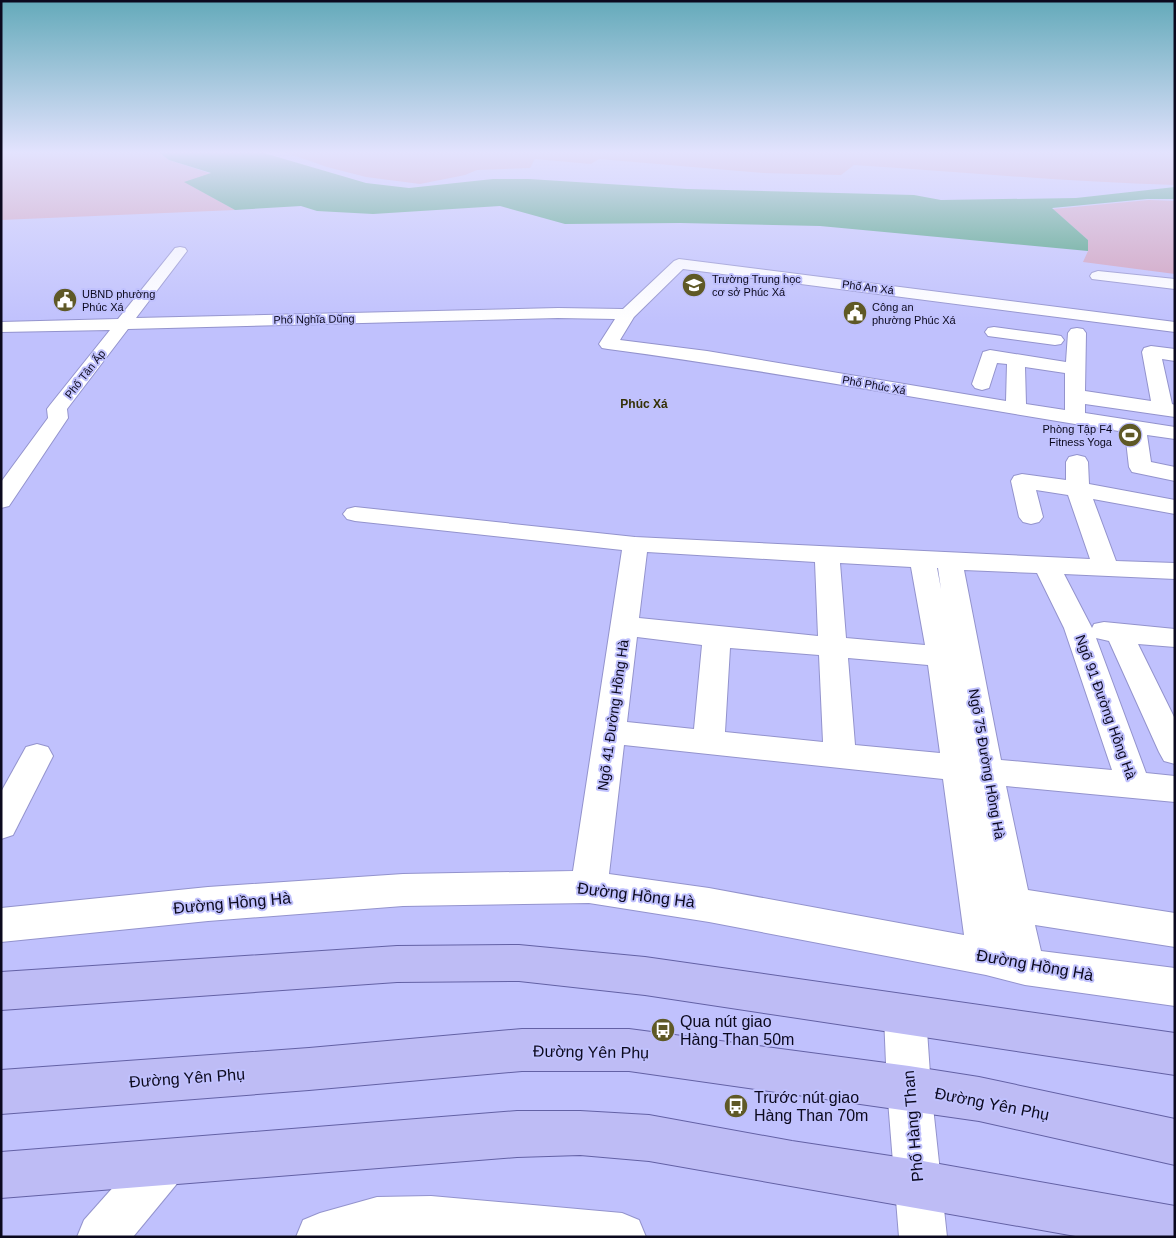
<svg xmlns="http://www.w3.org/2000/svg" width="1176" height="1238" font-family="Arial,sans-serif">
<rect width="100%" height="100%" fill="#c0c1fd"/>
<!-- green -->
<g fill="#d09dba">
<path d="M1,151H154L160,153L169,160L212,174L185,182L235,210L1,220Z"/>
<path d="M281,151H1175V185C1068,182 961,172 854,165L841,175L763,173L599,159L591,164L535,159L530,168L477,170L465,175L420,184L366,177L327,167Z"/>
<path d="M1149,200L1175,201V274L1083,262L1088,251V240L1053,209Z"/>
</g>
<!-- water -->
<path fill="#3f9b76" d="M154,151H257L366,183L409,188L493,179H529L687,189L914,195L941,200L1076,198L1175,187V199H1147L1052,208L1088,240V251L820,226L680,223L565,224L500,206L373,214L317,211L301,206L235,210L184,182L211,173L169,160L160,153Z"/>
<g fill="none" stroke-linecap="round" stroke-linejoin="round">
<!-- minor casing -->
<g stroke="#9393cd" stroke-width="2">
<g id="minor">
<path d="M180,247L185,248L187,251L136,318L558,308L623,309L674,261L679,259L1175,322V332L683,269L634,317L620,340L707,351L1006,401L1007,364L997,363L989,388L982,390L975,388L972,384L983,352L990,350L1066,362L1068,333L1071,329L1077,328L1083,329L1086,333L1085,391L1151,401L1142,352L1144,348L1151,346L1175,349V361L1162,359L1172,404L1175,405V417L1085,404V413L1175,427V439L1147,435L1151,462L1175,467V481L1132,472L1129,467L1125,432C953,405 781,372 608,349L602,348L599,344L615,319L558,318L128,329L67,409L68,418L9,506L1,508V482L48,418L47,409L50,405L110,330L1,332V322L118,319L175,248ZM1025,367L1065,373V410L1026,404Z"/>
<path d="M1098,271L1175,279V289L1092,279L1090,276L1092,273Z"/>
<path d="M994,327L1055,335L1061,336L1064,340L1061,344L1055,345L988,336L985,332L988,328Z"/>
<path d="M1077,455L1085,457L1088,462L1089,484L1175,500V514L1093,499L1116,561L1175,563V579L1064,574L1092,628L1094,624L1104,622L1175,629V647L1138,644L1175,719V764L1164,761L1159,752L1109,641L1096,638L1146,773L1175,776V802L1006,786L1028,890L1175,913V947L1035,925L1041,951L1175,968V1006L1025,985L986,975L709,922L589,903L403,906L208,921L1,942V908L208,887L403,874L573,871L622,550L355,521L347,519L343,514L347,509L355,507L635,537L1090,559L1068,495L1036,490L1043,517L1039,522L1031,524L1023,522L1019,517L1011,481L1014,476L1022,474L1066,480V462L1069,457ZM647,552L815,562L818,636L639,618ZM840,563L911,567L925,645L846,638ZM937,568H938L941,589ZM964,570L1037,573L1064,628L1112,770L1001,760ZM637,637L702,645L694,729L627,722ZM730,648L819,655L823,742L725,732ZM848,658L928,665L940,753L855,745ZM624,745L943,779L964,935L709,888L609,874Z"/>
<path d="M37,744L48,747L53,756L13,835L1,839V792L26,747Z"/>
<path d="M905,996L919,1002L926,1016L931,1088L947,1237H899L887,1088L884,1016L891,1002Z"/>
<path d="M164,1141L180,1148L187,1164L180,1180L133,1237H77L84,1220L148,1148Z"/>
<path d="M431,1196L622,1213L639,1220L646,1237H296L303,1220L320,1213L377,1197Z"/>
</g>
</g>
<!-- major casing -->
<g stroke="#6361a5" stroke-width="2">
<g id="major">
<path d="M519,945L645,957L1175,1033V1075L645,995L519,981L397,982L1,1010V972L397,946Z"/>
<path d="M522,1029H629L909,1066L979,1077L1175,1119V1165L979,1121L629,1071H522L309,1090L1,1114V1070L309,1048Z"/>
<path d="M517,1111H580L649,1115L792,1141L917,1160L1175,1206V1237H1081L649,1161L580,1155L517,1157L1,1198V1152Z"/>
</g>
</g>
<!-- minor -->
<use href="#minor" fill="#fff" fill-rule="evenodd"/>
<!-- major -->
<use href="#major" fill="#bebcf5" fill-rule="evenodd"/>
</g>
<!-- sky -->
<linearGradient id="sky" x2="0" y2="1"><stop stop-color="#64aaba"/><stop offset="0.47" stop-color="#e3e3fe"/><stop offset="1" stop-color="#e3e3fe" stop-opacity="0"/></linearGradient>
<rect width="1176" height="324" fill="url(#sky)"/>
<!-- icons -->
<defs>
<g id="school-disc" transform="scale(1.25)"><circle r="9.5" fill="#5f5926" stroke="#c0c1fd"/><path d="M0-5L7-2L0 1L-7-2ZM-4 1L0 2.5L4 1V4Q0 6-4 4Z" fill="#fff"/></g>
<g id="civic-disc" transform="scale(1.25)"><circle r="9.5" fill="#5f5926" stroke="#c0c1fd"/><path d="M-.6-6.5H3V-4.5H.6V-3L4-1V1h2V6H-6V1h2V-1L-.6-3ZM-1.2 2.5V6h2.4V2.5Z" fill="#fff"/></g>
<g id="stadium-disc" transform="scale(1.25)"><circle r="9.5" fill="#5f5926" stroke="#c0c1fd"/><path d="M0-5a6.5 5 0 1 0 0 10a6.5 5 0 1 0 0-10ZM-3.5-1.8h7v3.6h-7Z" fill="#fff"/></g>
<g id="bus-disc" transform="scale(1.25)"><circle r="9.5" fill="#5f5926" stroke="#c0c1fd"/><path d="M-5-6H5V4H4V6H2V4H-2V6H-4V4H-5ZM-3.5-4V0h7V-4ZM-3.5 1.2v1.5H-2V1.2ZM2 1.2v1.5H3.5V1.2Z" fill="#fff"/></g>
</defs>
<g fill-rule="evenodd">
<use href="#school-disc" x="694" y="285"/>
<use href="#civic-disc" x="65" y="300"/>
<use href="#civic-disc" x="855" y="313"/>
<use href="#stadium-disc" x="1130" y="435"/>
<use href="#bus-disc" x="663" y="1030"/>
<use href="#bus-disc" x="736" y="1106"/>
</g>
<g text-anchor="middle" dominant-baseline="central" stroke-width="4" stroke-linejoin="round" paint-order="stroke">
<!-- far-poi labels -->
<g font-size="11" fill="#0b091e" stroke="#c0c1fd" text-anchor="start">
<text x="712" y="279">Trường Trung học<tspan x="712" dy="13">cơ sở Phúc Xá</tspan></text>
<text x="82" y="294">UBND phường<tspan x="82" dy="13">Phúc Xá</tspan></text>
<text x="872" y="307">Công an<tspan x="872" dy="13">phường Phúc Xá</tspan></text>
<text x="1112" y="429" text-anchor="end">Phòng Tập F4<tspan x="1112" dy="13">Fitness Yoga</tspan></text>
</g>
<!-- far-street labels -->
<g font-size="11" fill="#0b091e" stroke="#c0c1fd">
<text transform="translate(868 287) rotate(7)">Phố An Xá</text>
<text transform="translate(314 319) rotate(-1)">Phố Nghĩa Dũng</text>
<text transform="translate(85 374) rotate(-52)">Phố Tân Ấp</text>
<text transform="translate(874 385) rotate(10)">Phố Phúc Xá</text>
</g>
<!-- far-neighbourhood labels -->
<g font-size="12" font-weight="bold" fill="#353106" stroke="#c0c1fd">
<text x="644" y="404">Phúc Xá</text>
</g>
<!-- street labels -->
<g font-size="14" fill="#0b091e" stroke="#c0c1fd">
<text transform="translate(1106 707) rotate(70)">Ngõ 91 Đường Hồng Hà</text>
<text transform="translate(613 715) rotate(-82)">Ngõ 41 Đường Hồng Hà</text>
<text transform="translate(987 764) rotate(80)">Ngõ 75 Đường Hồng Hà</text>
</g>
<!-- near-street labels -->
<g font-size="16" fill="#0b091e" stroke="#c0c1fd">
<text transform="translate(636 895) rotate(7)">Đường Hồng Hà</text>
<text transform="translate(232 903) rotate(-5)">Đường Hồng Hà</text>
<text transform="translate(1035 965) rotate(10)">Đường Hồng Hà</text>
<text transform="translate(591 1052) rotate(1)">Đường Yên Phụ</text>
<text transform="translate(187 1078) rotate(-4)">Đường Yên Phụ</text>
<text transform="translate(992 1104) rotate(11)">Đường Yên Phụ</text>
<text transform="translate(913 1126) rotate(-95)">Phố Hàng Than</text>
</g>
<!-- near-poi labels -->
<g font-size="16" fill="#0b091e" stroke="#c0c1fd" text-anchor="start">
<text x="680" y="1021">Qua nút giao<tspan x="680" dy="18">Hàng Than 50m</tspan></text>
<text x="754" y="1097">Trước nút giao<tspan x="754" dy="18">Hàng Than 70m</tspan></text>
</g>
</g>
<!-- border -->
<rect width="1176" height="1238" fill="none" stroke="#0b091e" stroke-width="5"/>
</svg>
